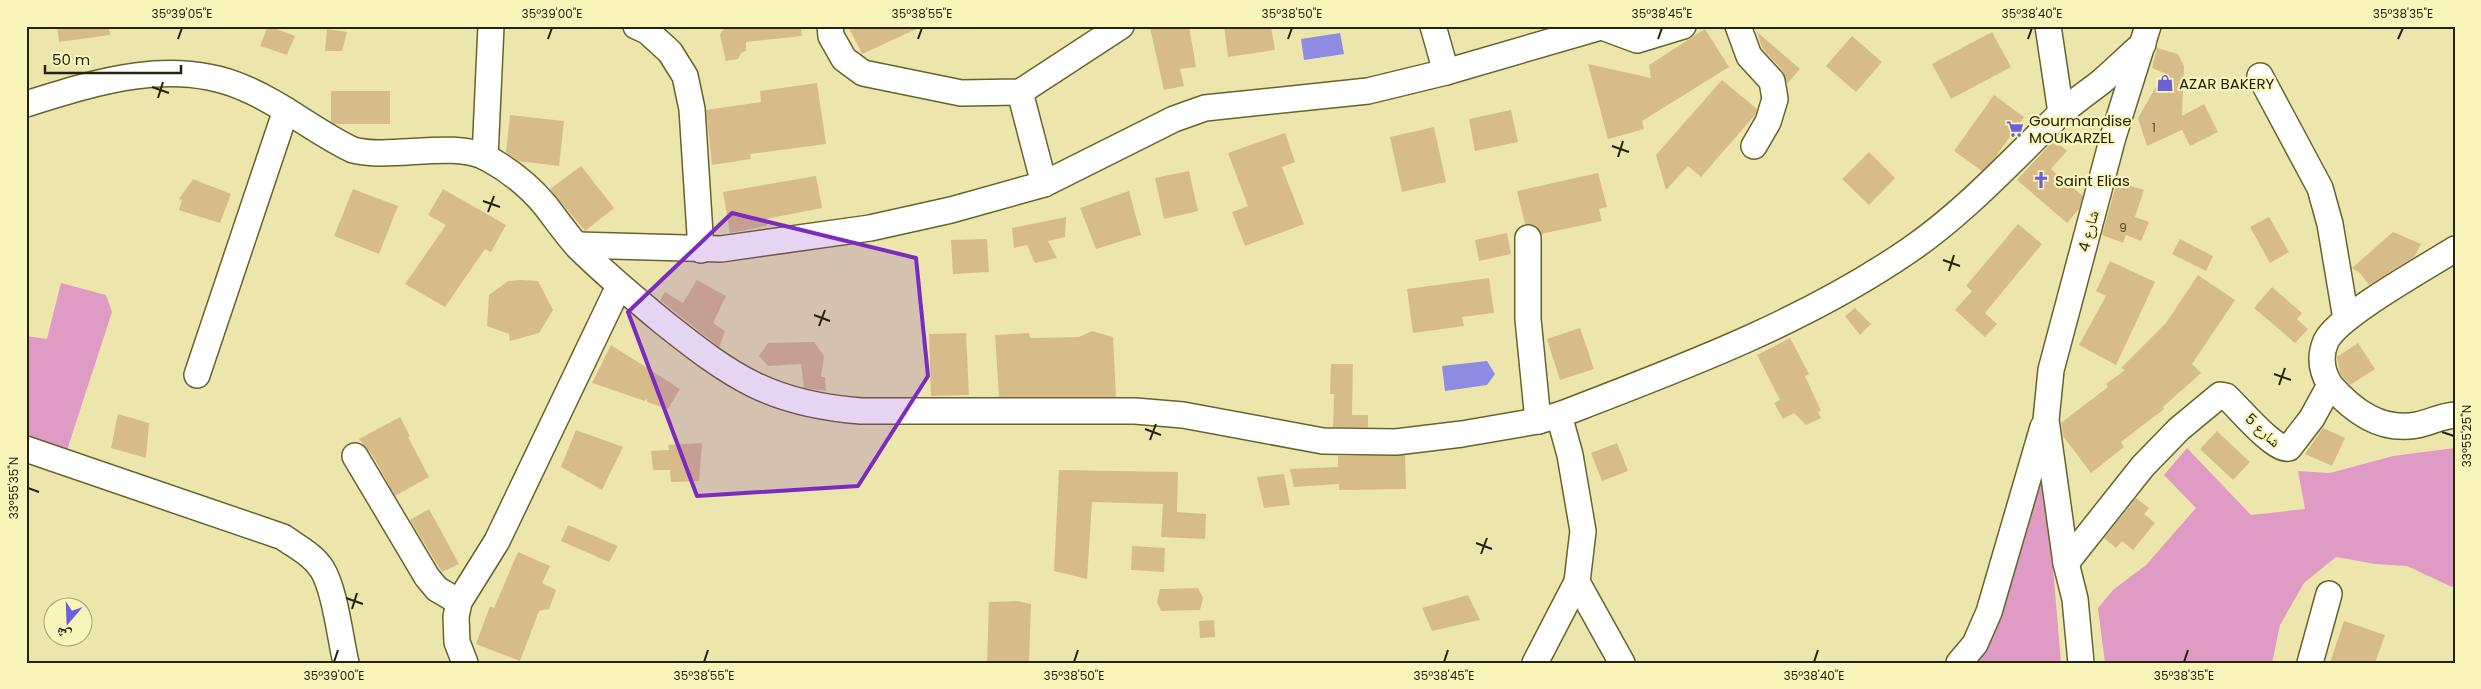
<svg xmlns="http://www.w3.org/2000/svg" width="2481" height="689" font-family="Poppins,'Noto Naskh Arabic',sans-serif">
<rect width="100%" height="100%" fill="#ece6ad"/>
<!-- green -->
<g fill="#e09bc4">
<path d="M61,283L106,295L112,312L67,450L26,436V336L47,339Z"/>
<path d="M2187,448L2251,515L2305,509L2298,471L2330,473L2393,456L2455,448V581L2452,587L2407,566L2375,564L2336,557L2304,583L2280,625L2272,663H2105L2098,608L2113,590L2146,565L2196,508L2164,475Z"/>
<path d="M2044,460L2061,663H1973L1988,646Z"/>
</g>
<!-- water -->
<g fill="#8d8be2">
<path d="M1340,33L1344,54L1304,60L1301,39Z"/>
<path d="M1487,361L1495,374L1487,385L1445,391L1442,366Z"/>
</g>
<!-- building -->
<g fill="#d7bc89">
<path d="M57,26H109L110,35L59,42Z"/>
<path d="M268,26L295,36L287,55L260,46Z"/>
<path d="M725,26H801L802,36L746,42V51L741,53L738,59L726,61L720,35Z"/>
<path d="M848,26H923L862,54Z"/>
<path d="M1159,26H1189L1196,67L1180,69L1184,86L1164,90L1150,28Z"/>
<path d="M1224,26H1271L1275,50L1228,57Z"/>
<path d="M327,29L347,32L342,51H325Z"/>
<path d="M1705,29L1729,67L1642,121L1644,129L1608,139L1588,64L1651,78L1649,65Z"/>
<path d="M1757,32L1800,69L1787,84L1783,71L1762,48Z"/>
<path d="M1992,32L2011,67L1951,99L1932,64Z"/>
<path d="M1852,36L1882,62L1856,92L1826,66Z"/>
<path d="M2157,48L2178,54L2184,66L2182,116L2204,104L2218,132L2190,146L2182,130L2147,146L2138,118L2164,73L2152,68Z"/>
<path d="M1722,80L1757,109L1755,115L1701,177L1688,166L1666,190L1656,155Z"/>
<path d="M817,83L826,144L750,154L751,159L712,165L706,110L761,102L760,91Z"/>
<path d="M331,91H390V124H335L331,122Z"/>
<path d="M1994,95L2024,117L1994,159L1982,171L1954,151Z"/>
<path d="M1511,110L1518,142L1475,151L1469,119Z"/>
<path d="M510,115L564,121L559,166L518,161L506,152Z"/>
<path d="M1434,127L1446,182L1402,192L1390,137Z"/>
<path d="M1285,133L1295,162L1282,167L1304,224L1245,246L1232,212L1248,206L1228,153Z"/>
<path d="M2054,140L2067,151L2051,169L2083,196L2079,209L2067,223L2017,180Z"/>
<path d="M1869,152L1895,178L1869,205L1842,179Z"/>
<path d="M581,166L614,208L585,231L550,189Z"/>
<path d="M1189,171L1198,211L1164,219L1155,178Z"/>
<path d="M1598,173L1607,207L1599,209L1602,221L1541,234L1535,225L1525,224L1517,191Z"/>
<path d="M816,176L822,208L766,219L767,226L730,233L723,192Z"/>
<path d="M193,179L231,194L220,223L179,210L182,200L179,199Z"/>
<path d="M2117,182L2144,190L2135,217L2149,222L2141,241L2126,235L2123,243L2102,235Z"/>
<path d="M353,189L398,206L379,254L334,236Z"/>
<path d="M443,189L506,225L491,252L485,249L445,307L405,284L446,225L428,215Z"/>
<path d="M1129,191L1141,235L1096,249L1080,208Z"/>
<path d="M1066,217L1065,237L1048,241L1057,258L1035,263L1027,245L1014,248L1012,228Z"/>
<path d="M2269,217L2289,252L2270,263L2250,227Z"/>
<path d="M2018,224L2042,244L1985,313L1997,324L1985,337L1955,310L1972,291L1966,286Z"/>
<path d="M2393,232L2421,244L2415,256L2369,285L2360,273L2352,268Z"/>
<path d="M1507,233L1511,254L1479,261L1475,240Z"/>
<path d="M987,239L989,272L953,274L951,240Z"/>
<path d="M2180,239L2213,256L2206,271L2172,254Z"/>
<path d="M2110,261L2155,282L2116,365L2079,345L2106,296L2096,291Z"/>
<path d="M2198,275L2235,300L2192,364L2201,373L2163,407L2164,409L2121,442L2124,447L2091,473L2063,436L2061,423L2108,387L2106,384L2125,370L2121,368L2166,323Z"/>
<path d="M1489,278L1494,313L1462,317L1464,326L1413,333L1407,289Z"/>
<path d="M521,280L538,281L553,310L539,333L510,341L509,334L487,326L489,295L508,281Z"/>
<path d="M697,280L726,296L713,323L725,331L719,347L660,300L665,292L683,303Z"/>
<path d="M2272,287L2302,313L2297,319L2308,329L2295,343L2254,308Z"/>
<path d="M1855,308L1871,324L1860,335L1845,316Z"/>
<path d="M1580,328L1594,369L1560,380L1547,339Z"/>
<path d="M1092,331L1113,337L1116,397H999L995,335L1029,333L1030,338L1079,337Z"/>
<path d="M966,333L969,395L931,396L929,334Z"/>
<path d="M1790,338L1809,374L1805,376L1821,411L1818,412L1821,418L1806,425L1794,413L1783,419L1774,403L1780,400L1757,355Z"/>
<path d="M814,342L824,356L821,377H825L826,391L804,388L801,364L768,366L759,356L768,343Z"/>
<path d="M2358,343L2375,369L2350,385L2340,374L2337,357Z"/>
<path d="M611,345L680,389L668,409L647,402V398L645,401L592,383Z"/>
<path d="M1331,364H1353L1352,415H1368V427H1333L1334,394H1330Z"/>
<path d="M118,414L149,423L146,458L111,448Z"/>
<path d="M400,417L410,436L408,437L429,477L395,496L373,456L359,439Z"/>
<path d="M2323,428L2345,438L2332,466L2305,454Z"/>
<path d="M576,430L623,447L602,490L561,467Z"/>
<path d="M2217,431L2250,462L2233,480L2200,449Z"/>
<path d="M702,443L699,481L671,482L670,470H653L651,451L669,450L668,445Z"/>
<path d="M1617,443L1628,471L1602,481L1591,453Z"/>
<path d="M1405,455L1406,489L1339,490V484L1294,487L1290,469L1338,467V456Z"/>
<path d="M1059,470L1178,472L1177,512L1206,514L1205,539L1161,537L1163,504L1092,502L1087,579L1054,571Z"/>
<path d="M1284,474L1290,505L1264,508L1257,477Z"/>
<path d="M2136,498L2149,508L2144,514L2155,523L2133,550L2122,541L2116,548L2104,538Z"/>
<path d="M429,509L459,564L442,572L410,520Z"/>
<path d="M568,525L618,546L609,562L561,541Z"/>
<path d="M1132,546L1165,548L1164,572L1131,570Z"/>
<path d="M518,552L550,566L542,583L556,590L549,609L539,611L520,661L476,644L490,606L494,608Z"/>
<path d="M1198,588L1203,598L1200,610L1161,611L1157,602L1160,589Z"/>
<path d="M1468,595L1480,620L1432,631L1422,608Z"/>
<path d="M1018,601L1031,604L1029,663H987L989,602Z"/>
<path d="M1214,620L1215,637L1200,638L1199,621Z"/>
<path d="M2344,621L2385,635L2375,663H2330Z"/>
</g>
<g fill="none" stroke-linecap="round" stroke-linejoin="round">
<!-- minor casing -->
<g stroke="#68632d" stroke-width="28">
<g id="minor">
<path d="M636,26L647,31L670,52L685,76L692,109L701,250"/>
<path d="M830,26L831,36L844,59L863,73L961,93L1020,92L1121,26"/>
<path d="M1433,26L1446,72"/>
<path d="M1738,26L1749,56L1772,81L1775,99L1768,122L1754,146"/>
<path d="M2048,26L2061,113"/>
<path d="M1602,27L1637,40L1683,26"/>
<path d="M2260,76L2320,188L2330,224L2346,319"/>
<path d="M1020,92L1044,184"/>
<path d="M26,104C96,82 173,57 244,88C283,104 315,132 353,150C391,160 454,140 487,158C509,170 530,187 545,205C556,219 566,234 578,247C605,274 634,298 663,322C732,377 770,404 861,411H1135L1183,415L1323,441L1396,442L1462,434L1538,421L1559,415C1679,369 1804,323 1911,249C1966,211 2011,161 2059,115C2072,103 2087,93 2101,82C2115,70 2129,56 2143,44"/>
<path d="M485,157L491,26"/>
<path d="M1528,238V319L1538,421"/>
<path d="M577,245L721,249L870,228L951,210L1044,184L1174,119L1205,108L1368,91L1446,72L1604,26"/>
<path d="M197,375L286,110"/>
<path d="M2330,385C2353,411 2381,432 2417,425C2431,422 2441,416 2455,415"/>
<path d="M1559,415L1570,455L1583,531L1577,582L1622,663"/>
<path d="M26,449L283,537C297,547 313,555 322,569C335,590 340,637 346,663"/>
<path d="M355,456L427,577L437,589L459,602"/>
<path d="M2066,563L2143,466L2179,429L2220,395L2226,396C2238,407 2275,452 2289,448L2312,418L2330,385C2322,372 2319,357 2326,341C2339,315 2427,267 2455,249"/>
<path d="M465,663L457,642L456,617L459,602L497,541L619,286"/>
<path d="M1535,663L1577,582"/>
<path d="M1959,663L1975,644L1989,612L2043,427"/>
<path d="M2081,663L2075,599L2066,563L2046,420L2051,370L2113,137L2148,26"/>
<path d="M2310,663L2329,594"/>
</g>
</g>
<!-- minor -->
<use href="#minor" stroke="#fff" stroke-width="25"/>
</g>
<!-- marked area -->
<path fill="#7b2cbf" fill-opacity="0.2" stroke="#7b2cbf" stroke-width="4" stroke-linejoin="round" d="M732,213L916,258L928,376L858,486L697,496L628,312Z"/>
<!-- ticks -->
<path fill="none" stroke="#25230c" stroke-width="2" d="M178,39L182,28M548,39L552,28M918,39L922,28M1288,39L1292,28M1658,39L1662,28M2028,39L2032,28M2398,39L2403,28M152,87L169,93M158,98L163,82M1612,146L1629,152M1618,157L1623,141M483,201L500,207M488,212L494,196M1943,260L1960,266M1949,271L1954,255M814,315L830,321M819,326L825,310M2274,374L2291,380M2279,385L2285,368M1145,429L1161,435M2442,432L2454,436M1150,440L1156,424M28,488L39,492M1476,543L1492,549M1481,554L1487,538M346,598L363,604M352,609L357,593M334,662L338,650M704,662L708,650M1074,662L1078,650M1444,662L1448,650M1814,662L1818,650M2184,662L2188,650"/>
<!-- icons -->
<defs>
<g id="shop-bare" transform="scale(1.35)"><path d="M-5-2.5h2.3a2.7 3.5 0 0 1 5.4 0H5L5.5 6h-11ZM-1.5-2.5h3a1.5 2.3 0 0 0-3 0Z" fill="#6c60da" stroke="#f9f4ba" stroke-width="2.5" paint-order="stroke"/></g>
<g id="supermarket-bare" transform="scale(1.35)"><path d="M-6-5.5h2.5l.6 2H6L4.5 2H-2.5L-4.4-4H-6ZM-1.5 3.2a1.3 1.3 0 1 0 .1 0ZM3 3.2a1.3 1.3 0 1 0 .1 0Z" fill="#6c60da" stroke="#f9f4ba" stroke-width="2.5" paint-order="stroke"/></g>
<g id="church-bare" transform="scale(1.35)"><path d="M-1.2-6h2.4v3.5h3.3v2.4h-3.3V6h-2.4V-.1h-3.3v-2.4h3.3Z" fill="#6c60da" stroke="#f9f4ba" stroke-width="2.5" paint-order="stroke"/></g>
</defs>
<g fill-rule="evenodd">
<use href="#shop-bare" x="2165" y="83"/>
<use href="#supermarket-bare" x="2015" y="129"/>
<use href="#church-bare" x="2041" y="180"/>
</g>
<g text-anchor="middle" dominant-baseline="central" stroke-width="4.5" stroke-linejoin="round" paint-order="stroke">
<!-- number labels -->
<g font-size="12" fill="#52492b">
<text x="2154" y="127">1</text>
<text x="2123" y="227">9</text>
</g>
<!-- poi labels -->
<g font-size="15" fill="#25230c" stroke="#f9f4ba" text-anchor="start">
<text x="2179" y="83">AZAR BAKERY</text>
<text x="2029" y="120">Gourmandise<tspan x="2029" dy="17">MOUKARZEL</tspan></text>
<text x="2055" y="180">Saint Elias</text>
</g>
<!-- street labels -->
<g font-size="15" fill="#25230c" stroke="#f9f4ba">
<text transform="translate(2088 231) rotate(-75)">شارع 4</text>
<text transform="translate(2263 430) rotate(43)">شارع 5</text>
</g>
</g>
<!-- border -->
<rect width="2481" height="689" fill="none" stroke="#f9f4ba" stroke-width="55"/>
<!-- north arrow -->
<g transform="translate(68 622) rotate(199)"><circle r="24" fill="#f9f4ba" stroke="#a4a074"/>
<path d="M0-4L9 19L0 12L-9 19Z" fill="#6c60da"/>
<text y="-8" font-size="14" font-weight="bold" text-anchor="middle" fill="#25230c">ش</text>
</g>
<!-- scale -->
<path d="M45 65v8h136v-8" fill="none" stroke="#25230c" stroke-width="2.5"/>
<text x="52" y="65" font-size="15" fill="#25230c" stroke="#f9f4ba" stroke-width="4" paint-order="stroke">50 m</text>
<rect x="28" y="28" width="2426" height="634" fill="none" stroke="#25230c" stroke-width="2"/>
<g font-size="12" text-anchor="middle" fill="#25230c">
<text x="182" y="18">35°39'05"E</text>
<text x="552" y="18">35°39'00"E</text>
<text x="922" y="18">35°38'55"E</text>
<text x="1292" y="18">35°38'50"E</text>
<text x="1662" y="18">35°38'45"E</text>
<text x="2032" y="18">35°38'40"E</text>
<text x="2403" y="18">35°38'35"E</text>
<text transform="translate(2467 436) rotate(-90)" y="4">33°55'25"N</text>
<text transform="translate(14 488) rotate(-90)" y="4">33°55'35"N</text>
<text x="334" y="680">35°39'00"E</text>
<text x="704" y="680">35°38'55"E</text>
<text x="1074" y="680">35°38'50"E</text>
<text x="1444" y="680">35°38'45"E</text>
<text x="1814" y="680">35°38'40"E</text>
<text x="2184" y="680">35°38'35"E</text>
</g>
</svg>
